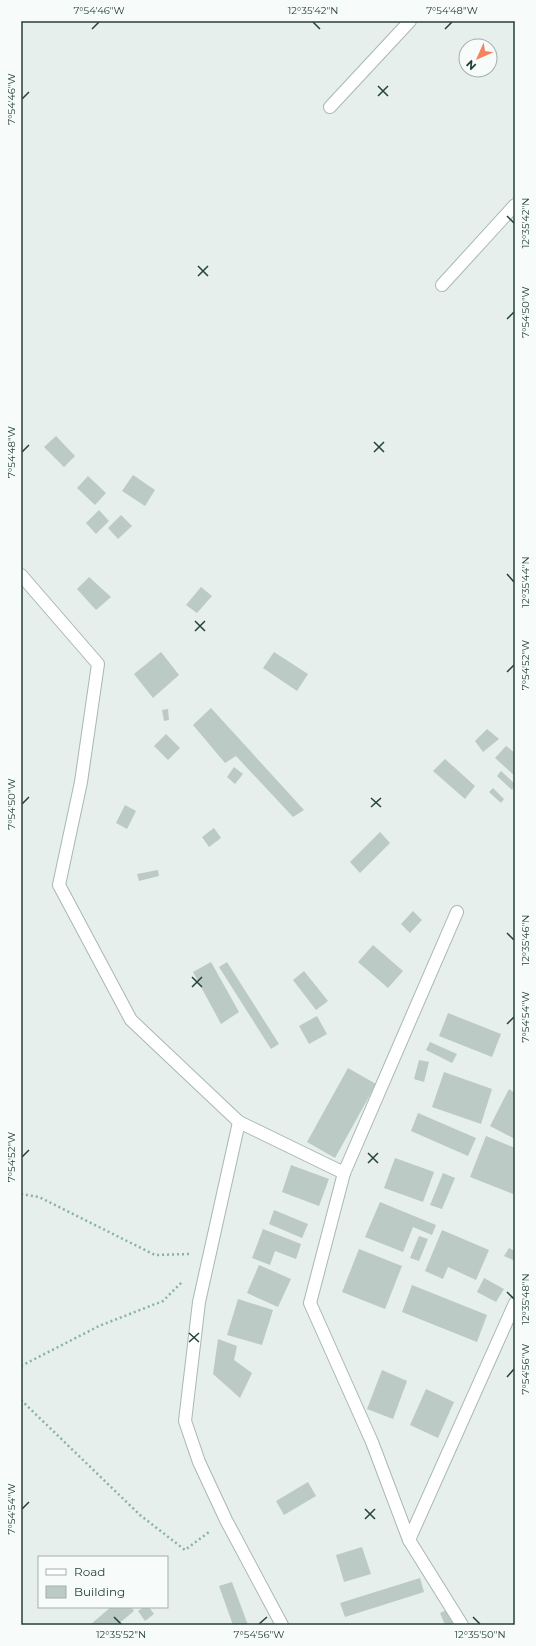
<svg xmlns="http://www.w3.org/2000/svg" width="536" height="1646" font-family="Montserrat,sans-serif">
<rect width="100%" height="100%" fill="#e6efeb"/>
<!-- building -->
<g fill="#bbcac4">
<path d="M56,436L75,456L64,467L44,447Z"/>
<path d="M133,475L155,490L145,506L122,491Z"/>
<path d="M88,476L106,493L95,505L77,488Z"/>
<path d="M99,510L109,521L96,534L86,523Z"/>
<path d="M121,515L132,526L118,539L108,528Z"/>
<path d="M89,577L111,597L96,610L77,589Z"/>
<path d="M201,587L212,596L197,613L186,605Z"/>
<path d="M161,652L179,675L153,698L134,674Z"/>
<path d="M274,652L308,674L297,691L263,668Z"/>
<path d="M211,708L304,810L293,817L236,756L225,763L193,725Z"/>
<path d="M168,709L169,720L164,721L162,710Z"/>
<path d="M487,729L499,739L483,752L475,741Z"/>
<path d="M166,734L180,748L168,760L154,746Z"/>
<path d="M506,746L515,753V776L495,758Z"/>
<path d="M445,759L475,786L465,799L433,771Z"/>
<path d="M234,767L243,774L235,784L227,777Z"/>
<path d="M501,771L515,784L512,790L497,776Z"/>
<path d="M493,788L504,799L501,803L489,792Z"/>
<path d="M125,805L136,811L127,829L116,823Z"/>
<path d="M214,828L221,838L209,847L202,837Z"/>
<path d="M380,832L390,843L360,873L350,862Z"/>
<path d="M158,870L159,876L139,881L137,874Z"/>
<path d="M413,911L422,920L410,933L401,924Z"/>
<path d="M373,945L403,971L388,988L358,962Z"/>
<path d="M211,962L239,1012L221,1024L193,972Z"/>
<path d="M227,962L279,1044L271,1049L219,967Z"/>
<path d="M304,971L328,1001L316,1010L293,980Z"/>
<path d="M448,1013L501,1034L492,1057L439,1036Z"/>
<path d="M317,1016L327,1034L309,1044L299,1026Z"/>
<path d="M430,1042L457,1054L452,1063L426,1050Z"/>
<path d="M419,1060L429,1062L424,1082L414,1079Z"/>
<path d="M348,1068L376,1084L335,1158L307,1142Z"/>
<path d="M444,1072L492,1089L481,1124L432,1107Z"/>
<path d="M509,1089L515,1093V1139L490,1126Z"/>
<path d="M418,1113L476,1138L468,1156L411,1131Z"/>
<path d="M486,1136L515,1148V1189L513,1194L470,1177Z"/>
<path d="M395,1158L434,1172L423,1202L384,1188Z"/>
<path d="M291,1165L329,1179L319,1206L282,1192Z"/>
<path d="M443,1173L455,1178L442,1209L430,1205Z"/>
<path d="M380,1202L436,1225L432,1235L413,1227L403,1252L365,1237Z"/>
<path d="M274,1210L308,1224L302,1238L269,1224Z"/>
<path d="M263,1229L301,1244L296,1259L275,1251L270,1265L252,1258Z"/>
<path d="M442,1230L489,1250L476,1280L448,1267L443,1279L425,1271Z"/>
<path d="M419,1236L428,1239L419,1261L410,1258Z"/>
<path d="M509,1248L515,1251V1261L504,1256Z"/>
<path d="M359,1249L402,1266L385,1309L342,1292Z"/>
<path d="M259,1265L291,1279L278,1307L247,1293Z"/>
<path d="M484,1278L504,1289L496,1302L477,1292Z"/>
<path d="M412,1285L487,1315L477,1342L402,1312Z"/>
<path d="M238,1299L273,1310L262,1345L227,1335Z"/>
<path d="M218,1339L237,1346L234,1360L252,1373L240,1398L213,1374Z"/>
<path d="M382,1370L407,1381L393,1419L367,1409Z"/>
<path d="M426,1389L454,1402L438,1438L410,1425Z"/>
<path d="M308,1482L316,1496L284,1515L276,1501Z"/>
<path d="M362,1547L371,1574L344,1582L336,1555Z"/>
<path d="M420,1578L424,1592L345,1617L340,1603Z"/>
<path d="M232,1582L248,1625H233L219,1586Z"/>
<path d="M111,1607H131L134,1611L117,1625H90Z"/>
<path d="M144,1607H149L154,1614L145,1621L138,1611Z"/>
<path d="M453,1607L455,1625H445L440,1613Z"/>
</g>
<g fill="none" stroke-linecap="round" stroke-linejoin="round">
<!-- street casing -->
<g stroke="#a8b8b2" stroke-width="14">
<g id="street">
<path d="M330,107L410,21"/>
<path d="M442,285L515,205"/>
<path d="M21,575L98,664L81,782L59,885L131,1020L239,1122L199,1302L185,1421L199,1462L226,1520L282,1625"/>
<path d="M239,1122L344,1173L457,912"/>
<path d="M344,1173L310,1303L372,1442L409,1540L515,1303"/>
<path d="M409,1540L462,1625"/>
</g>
</g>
<!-- path -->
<g stroke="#86b3a5" stroke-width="2.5" stroke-dasharray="2 3" stroke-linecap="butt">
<path d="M21,1194L39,1197L155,1255L189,1254"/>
<path d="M21,1366L99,1326L163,1301L182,1282"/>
<path d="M21,1400L140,1515L185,1550L209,1532"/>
</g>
<!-- street -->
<use href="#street" stroke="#fff" stroke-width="12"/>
</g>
<!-- ticks -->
<path fill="none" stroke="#24423a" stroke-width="1.5" d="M313,22L320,29M92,29L99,22M445,29L452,22M378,86L388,96M378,96L388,86M22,99L29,92M507,216L514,223M198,266L208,276M198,276L208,266M507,319L514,312M374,442L384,452M22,452L29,445M374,452L384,442M507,574L514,582M195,621L205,631M195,631L205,621M507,672L514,665M371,798L381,807M22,804L29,797M371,807L381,798M507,933L514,940M192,977L202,987M192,987L202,977M507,1024L514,1017M368,1153L378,1163M22,1157L29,1150M368,1163L378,1153M507,1292L514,1299M189,1333L199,1342M189,1342L199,1333M507,1377L514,1369M22,1509L29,1502M365,1509L375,1519M365,1519L375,1509M114,1617L121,1624M473,1617L480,1624M259,1624L267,1617"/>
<!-- border -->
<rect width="536" height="1646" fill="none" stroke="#f7fbf9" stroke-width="44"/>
<!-- legend -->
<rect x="38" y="1556" width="130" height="52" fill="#f7fbf9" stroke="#a3b1ad"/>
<rect x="46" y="1569" width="20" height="6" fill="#ffffff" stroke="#a3b1ad"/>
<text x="74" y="1576" font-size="12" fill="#24423a">Road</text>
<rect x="46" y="1586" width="20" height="12" fill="#bbcac4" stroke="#a3b1ad"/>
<text x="74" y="1596" font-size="12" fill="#24423a">Building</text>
<!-- north arrow -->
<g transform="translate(478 58) rotate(225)"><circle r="19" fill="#f7fbf9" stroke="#a3b1ad"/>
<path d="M0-3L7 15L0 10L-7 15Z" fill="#f4845f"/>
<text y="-6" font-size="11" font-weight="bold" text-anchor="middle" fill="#24423a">N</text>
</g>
<rect x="22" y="22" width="492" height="1602" fill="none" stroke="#24423a" stroke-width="1.5"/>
<g font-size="10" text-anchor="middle" fill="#24423a">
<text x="99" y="14">7°54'46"W</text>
<text x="313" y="14">12°35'42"N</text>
<text x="452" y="14">7°54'48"W</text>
<text transform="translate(11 99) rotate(-90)" y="4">7°54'46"W</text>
<text transform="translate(525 223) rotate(-90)" y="4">12°35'42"N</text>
<text transform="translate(525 312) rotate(-90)" y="4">7°54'50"W</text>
<text transform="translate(11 452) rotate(-90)" y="4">7°54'48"W</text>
<text transform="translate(525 582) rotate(-90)" y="4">12°35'44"N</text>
<text transform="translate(525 665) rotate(-90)" y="4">7°54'52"W</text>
<text transform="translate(11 804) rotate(-90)" y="4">7°54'50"W</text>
<text transform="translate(525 940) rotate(-90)" y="4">12°35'46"N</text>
<text transform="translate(525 1017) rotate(-90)" y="4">7°54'54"W</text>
<text transform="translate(11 1157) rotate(-90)" y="4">7°54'52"W</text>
<text transform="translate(525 1299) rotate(-90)" y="4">12°35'48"N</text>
<text transform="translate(525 1369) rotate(-90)" y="4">7°54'56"W</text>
<text transform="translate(11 1509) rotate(-90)" y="4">7°54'54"W</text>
<text x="121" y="1638">12°35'52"N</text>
<text x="259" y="1638">7°54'56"W</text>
<text x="480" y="1638">12°35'50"N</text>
</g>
</svg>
